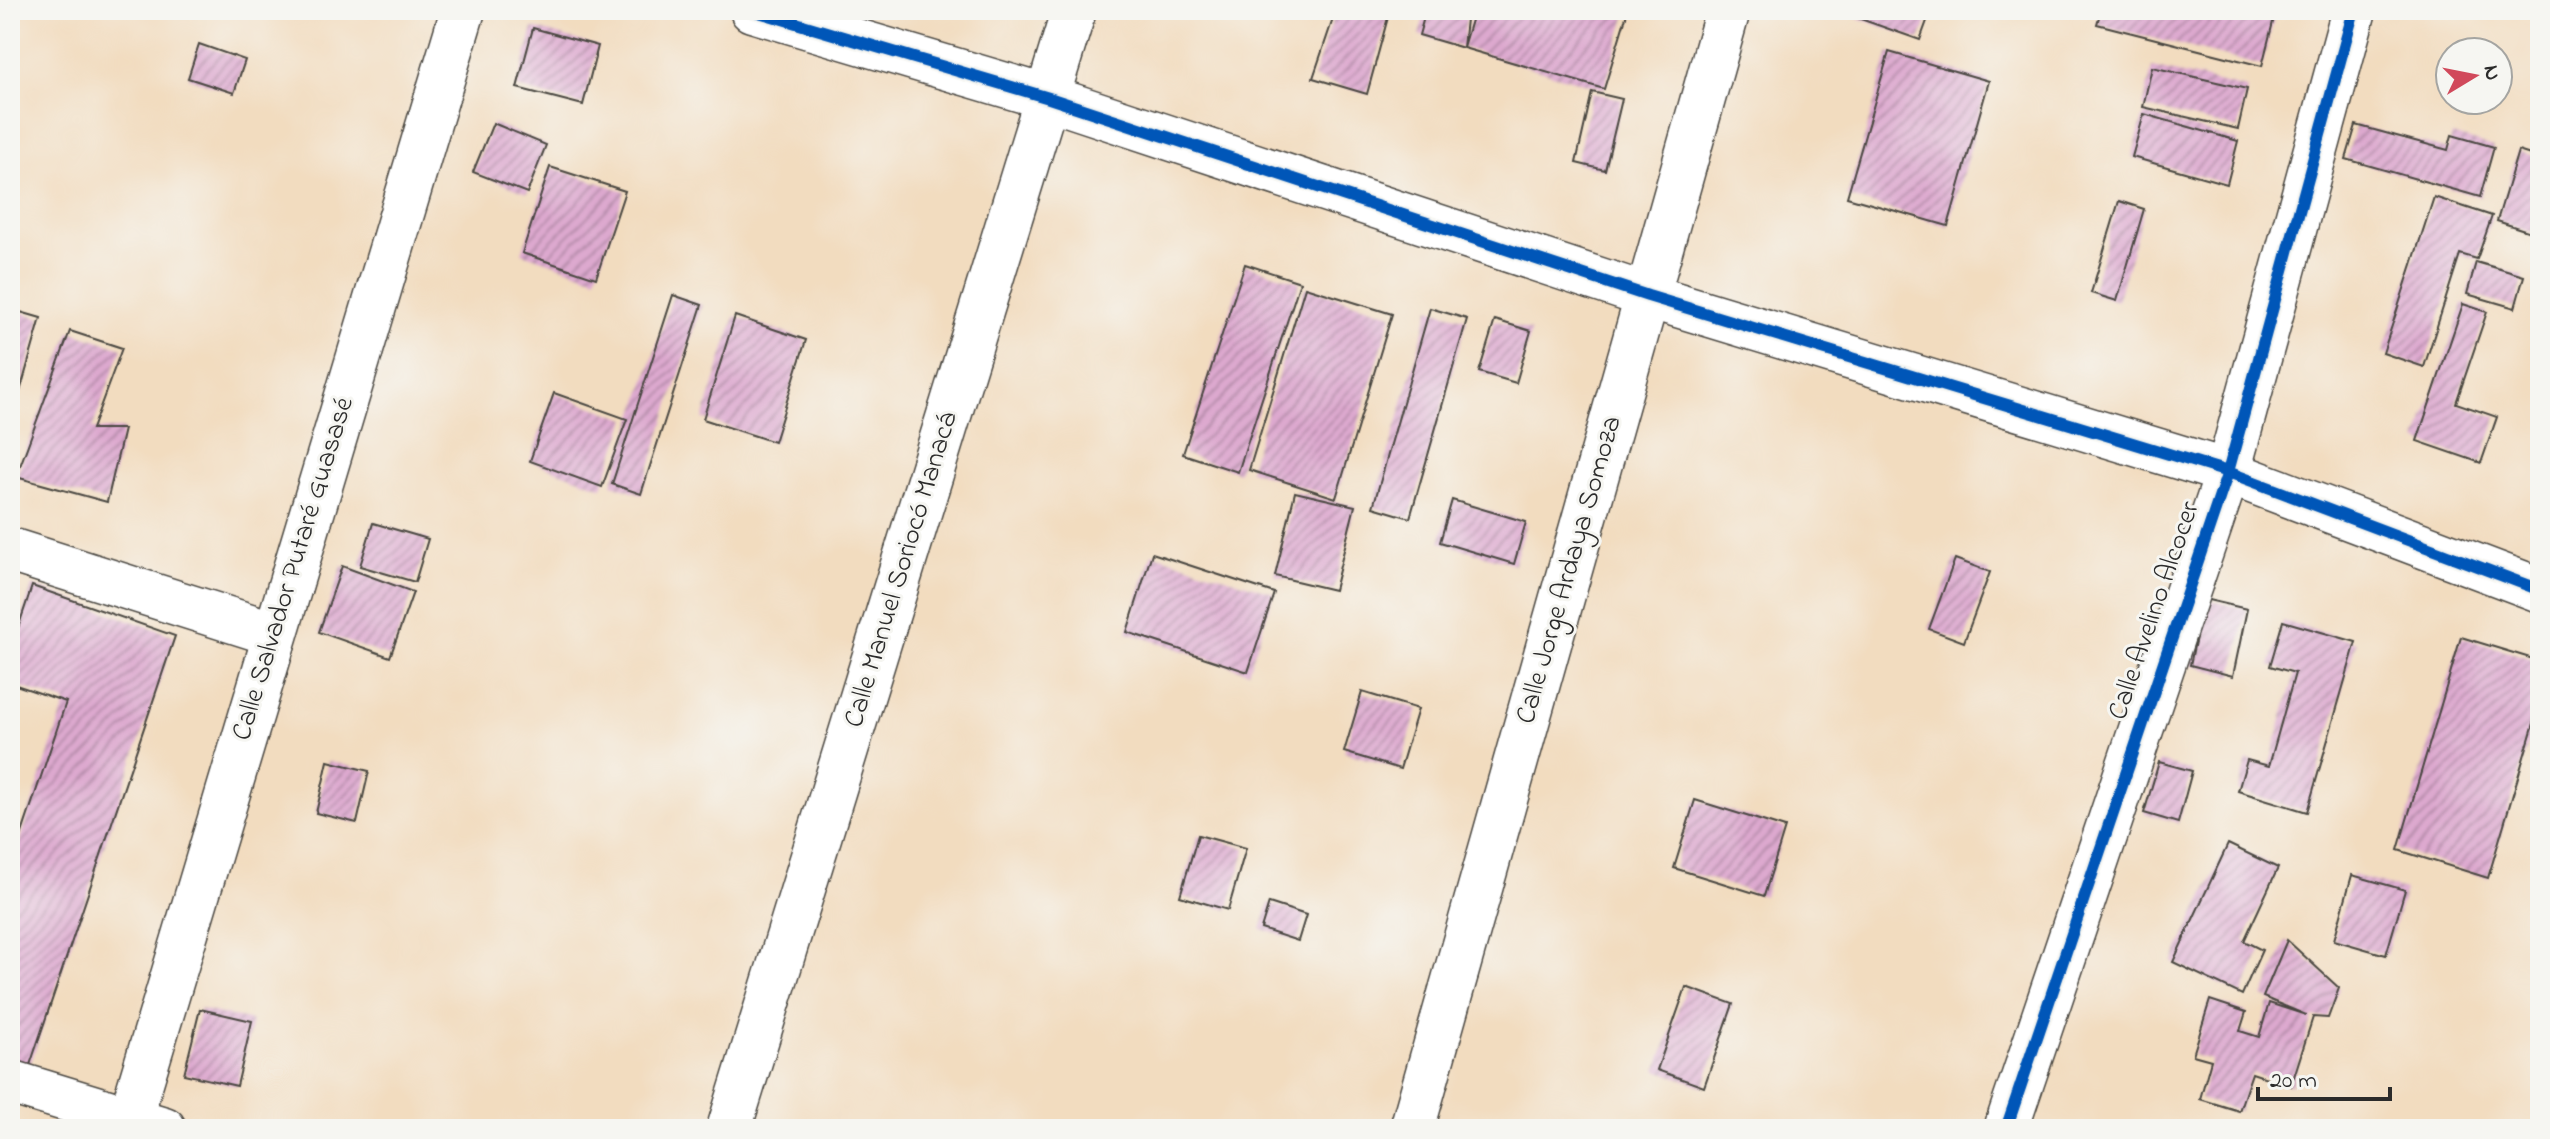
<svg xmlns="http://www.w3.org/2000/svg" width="2550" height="1139" font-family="'Indie Flower',sans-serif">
<defs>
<pattern id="building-hatch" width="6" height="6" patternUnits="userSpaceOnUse" patternTransform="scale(2)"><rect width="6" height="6" fill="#dda9cf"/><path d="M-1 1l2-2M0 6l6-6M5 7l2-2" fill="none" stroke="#b38aa8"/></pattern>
</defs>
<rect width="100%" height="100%" fill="#f6f6f2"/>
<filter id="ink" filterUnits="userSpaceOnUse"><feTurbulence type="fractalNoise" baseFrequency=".0125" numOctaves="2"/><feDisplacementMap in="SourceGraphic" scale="16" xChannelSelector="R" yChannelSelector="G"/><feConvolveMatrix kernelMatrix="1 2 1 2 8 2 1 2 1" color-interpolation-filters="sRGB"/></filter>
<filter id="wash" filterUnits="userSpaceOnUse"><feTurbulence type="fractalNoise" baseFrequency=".006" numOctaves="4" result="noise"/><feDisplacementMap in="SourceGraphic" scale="32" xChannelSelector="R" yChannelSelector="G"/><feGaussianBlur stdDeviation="1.8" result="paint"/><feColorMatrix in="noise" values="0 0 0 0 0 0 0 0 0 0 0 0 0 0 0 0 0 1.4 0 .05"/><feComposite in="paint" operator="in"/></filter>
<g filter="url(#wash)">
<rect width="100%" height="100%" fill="#f2dcbf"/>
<g id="blocks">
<!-- building -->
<g fill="url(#building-hatch)">
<path d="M1336,10H1390L1367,94L1313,78Z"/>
<path d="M1426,10H1467L1463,47L1474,10H1628L1604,89L1419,35Z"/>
<path d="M1835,10H1931L1920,40Z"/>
<path d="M2101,10H2276L2262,66L2097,24Z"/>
<path d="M2514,10H2540V19L2513,11Z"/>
<path d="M533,28L598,46L583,105L517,88Z"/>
<path d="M199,44L245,60L234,93L188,78Z"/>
<path d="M1889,52L1989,81L1948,226L1847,197Z"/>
<path d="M2152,67L2247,89L2238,129L2143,107Z"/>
<path d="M1592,92L1622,99L1605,170L1576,163Z"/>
<path d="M2144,114L2238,141L2227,184L2132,157Z"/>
<path d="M493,123L546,145L527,193L473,172Z"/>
<path d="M2356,125L2448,150L2452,135L2494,147L2480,197L2346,159Z"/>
<path d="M2518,151L2540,158V235L2497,221Z"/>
<path d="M550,167L625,191L596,278L522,253Z"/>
<path d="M2434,197L2492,216L2477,259L2460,254L2424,367L2383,353Z"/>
<path d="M2119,201L2144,209L2117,301L2091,293Z"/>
<path d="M2476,262L2524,276L2515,308L2467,294Z"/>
<path d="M1245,264L1300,282L1238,472L1183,454Z"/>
<path d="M1305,287L1392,314L1336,498L1249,470Z"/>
<path d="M673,295L702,305L641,494L612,484Z"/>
<path d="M2463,304L2487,312L2456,403L2497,417L2481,463L2417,441Z"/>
<path d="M1430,308L1467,319L1410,518L1373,507Z"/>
<path d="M10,309L41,318L15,409L10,408Z"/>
<path d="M735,316L806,340L774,442L703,419Z"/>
<path d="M1495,320L1531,331L1516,383L1479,372Z"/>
<path d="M70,331L122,348L92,429H124L107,502L16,477Z"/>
<path d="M554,393L627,419L602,487L530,461Z"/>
<path d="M1295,492L1355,506L1334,590L1275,576Z"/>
<path d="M1452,500L1526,522L1514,564L1440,542Z"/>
<path d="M373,523L428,539L415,582L360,566Z"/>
<path d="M1152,553L1274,593L1248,672L1127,632Z"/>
<path d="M1955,559L1990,572L1964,642L1929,629Z"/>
<path d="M342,566L413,592L390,657L319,632Z"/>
<path d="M32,586L175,636L29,1068L10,1061V869L66,702L10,683V652Z"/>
<path d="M2204,599L2247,609L2233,676L2190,665Z"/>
<path d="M2283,621L2356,642L2307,812L2238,791L2247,760L2269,766L2295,673L2270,666Z"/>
<path d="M2461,637L2540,661V703L2488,878L2398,850Z"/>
<path d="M1362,692L1418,709L1400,769L1344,752Z"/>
<path d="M328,761L369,771L357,823L316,813Z"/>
<path d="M2159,762L2192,771L2178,823L2144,813Z"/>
<path d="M1695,800L1785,828L1764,896L1674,868Z"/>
<path d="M1198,835L1246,848L1228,910L1180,896Z"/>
<path d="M2228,844L2278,868L2244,941L2262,950L2242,995L2173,962Z"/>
<path d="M2352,875L2405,890L2386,955L2334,940Z"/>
<path d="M1269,903L1306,915L1298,941L1261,929Z"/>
<path d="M2287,940L2339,988L2328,1018L2313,1017L2291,1086L2252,1073L2239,1111L2200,1099L2211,1060L2193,1055L2210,1000L2246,1012L2240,1031L2259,1037L2269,1003L2306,1015L2263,997Z"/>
<path d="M1686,987L1733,1004L1704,1087L1657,1070Z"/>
<path d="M200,1009L252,1021L237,1086L184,1074Z"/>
</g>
</g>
</g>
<g filter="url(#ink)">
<use href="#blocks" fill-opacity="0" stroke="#494641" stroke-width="2"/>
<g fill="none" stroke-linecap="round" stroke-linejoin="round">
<!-- street casing -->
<g stroke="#494641" stroke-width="47">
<g id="street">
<path d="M752,10L1049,98L1648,296L2228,472L2540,590"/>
<path d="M10,550L275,634"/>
<path d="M10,1082L164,1129"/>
<path d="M127,1129L463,10"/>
<path d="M729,1129L1074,10"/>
<path d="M1412,1129L1728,10"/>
<path d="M2006,1129L2228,472L2354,10"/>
</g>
</g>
<!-- street -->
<use href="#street" stroke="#fff" stroke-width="44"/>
<!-- cycleway casing -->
<g stroke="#f6f6f2" stroke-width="17">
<g id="cycleway">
<path d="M752,10L1049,98L1648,296L2228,472L2540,590"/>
<path d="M2006,1129L2228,472L2354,10"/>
</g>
</g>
<!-- cycleway -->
<use href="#cycleway" stroke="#0057b8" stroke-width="12"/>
</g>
</g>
<g text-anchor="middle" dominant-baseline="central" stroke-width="6" stroke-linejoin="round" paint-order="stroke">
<!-- street labels -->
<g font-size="28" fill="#2b2b2b" stroke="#f6f6f2">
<text transform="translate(294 569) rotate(-73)">Calle Salvador Putaré Guasasé</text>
<text transform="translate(902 570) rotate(-73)">Calle Manuel Soriocó Manacá</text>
<text transform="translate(1570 570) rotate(-74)">Calle Jorge Ardaya Somoza</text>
<text transform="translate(2155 611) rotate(-71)">Calle Avelino Alcocer</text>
</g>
</g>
<!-- margin -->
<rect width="2550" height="1139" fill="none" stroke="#f6f6f2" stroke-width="40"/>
<!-- north arrow -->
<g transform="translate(2474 76) rotate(80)"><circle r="38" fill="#f6f6f2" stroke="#a5a5a2" stroke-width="2"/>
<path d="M0-6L14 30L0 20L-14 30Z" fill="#d1495b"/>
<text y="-12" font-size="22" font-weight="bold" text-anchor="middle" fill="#2b2b2b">N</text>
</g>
<!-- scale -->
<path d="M2258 1087v12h132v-12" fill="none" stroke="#2b2b2b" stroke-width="4"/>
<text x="2270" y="1087" font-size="24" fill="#2b2b2b" stroke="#f6f6f2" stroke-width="6" paint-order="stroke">20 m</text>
</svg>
